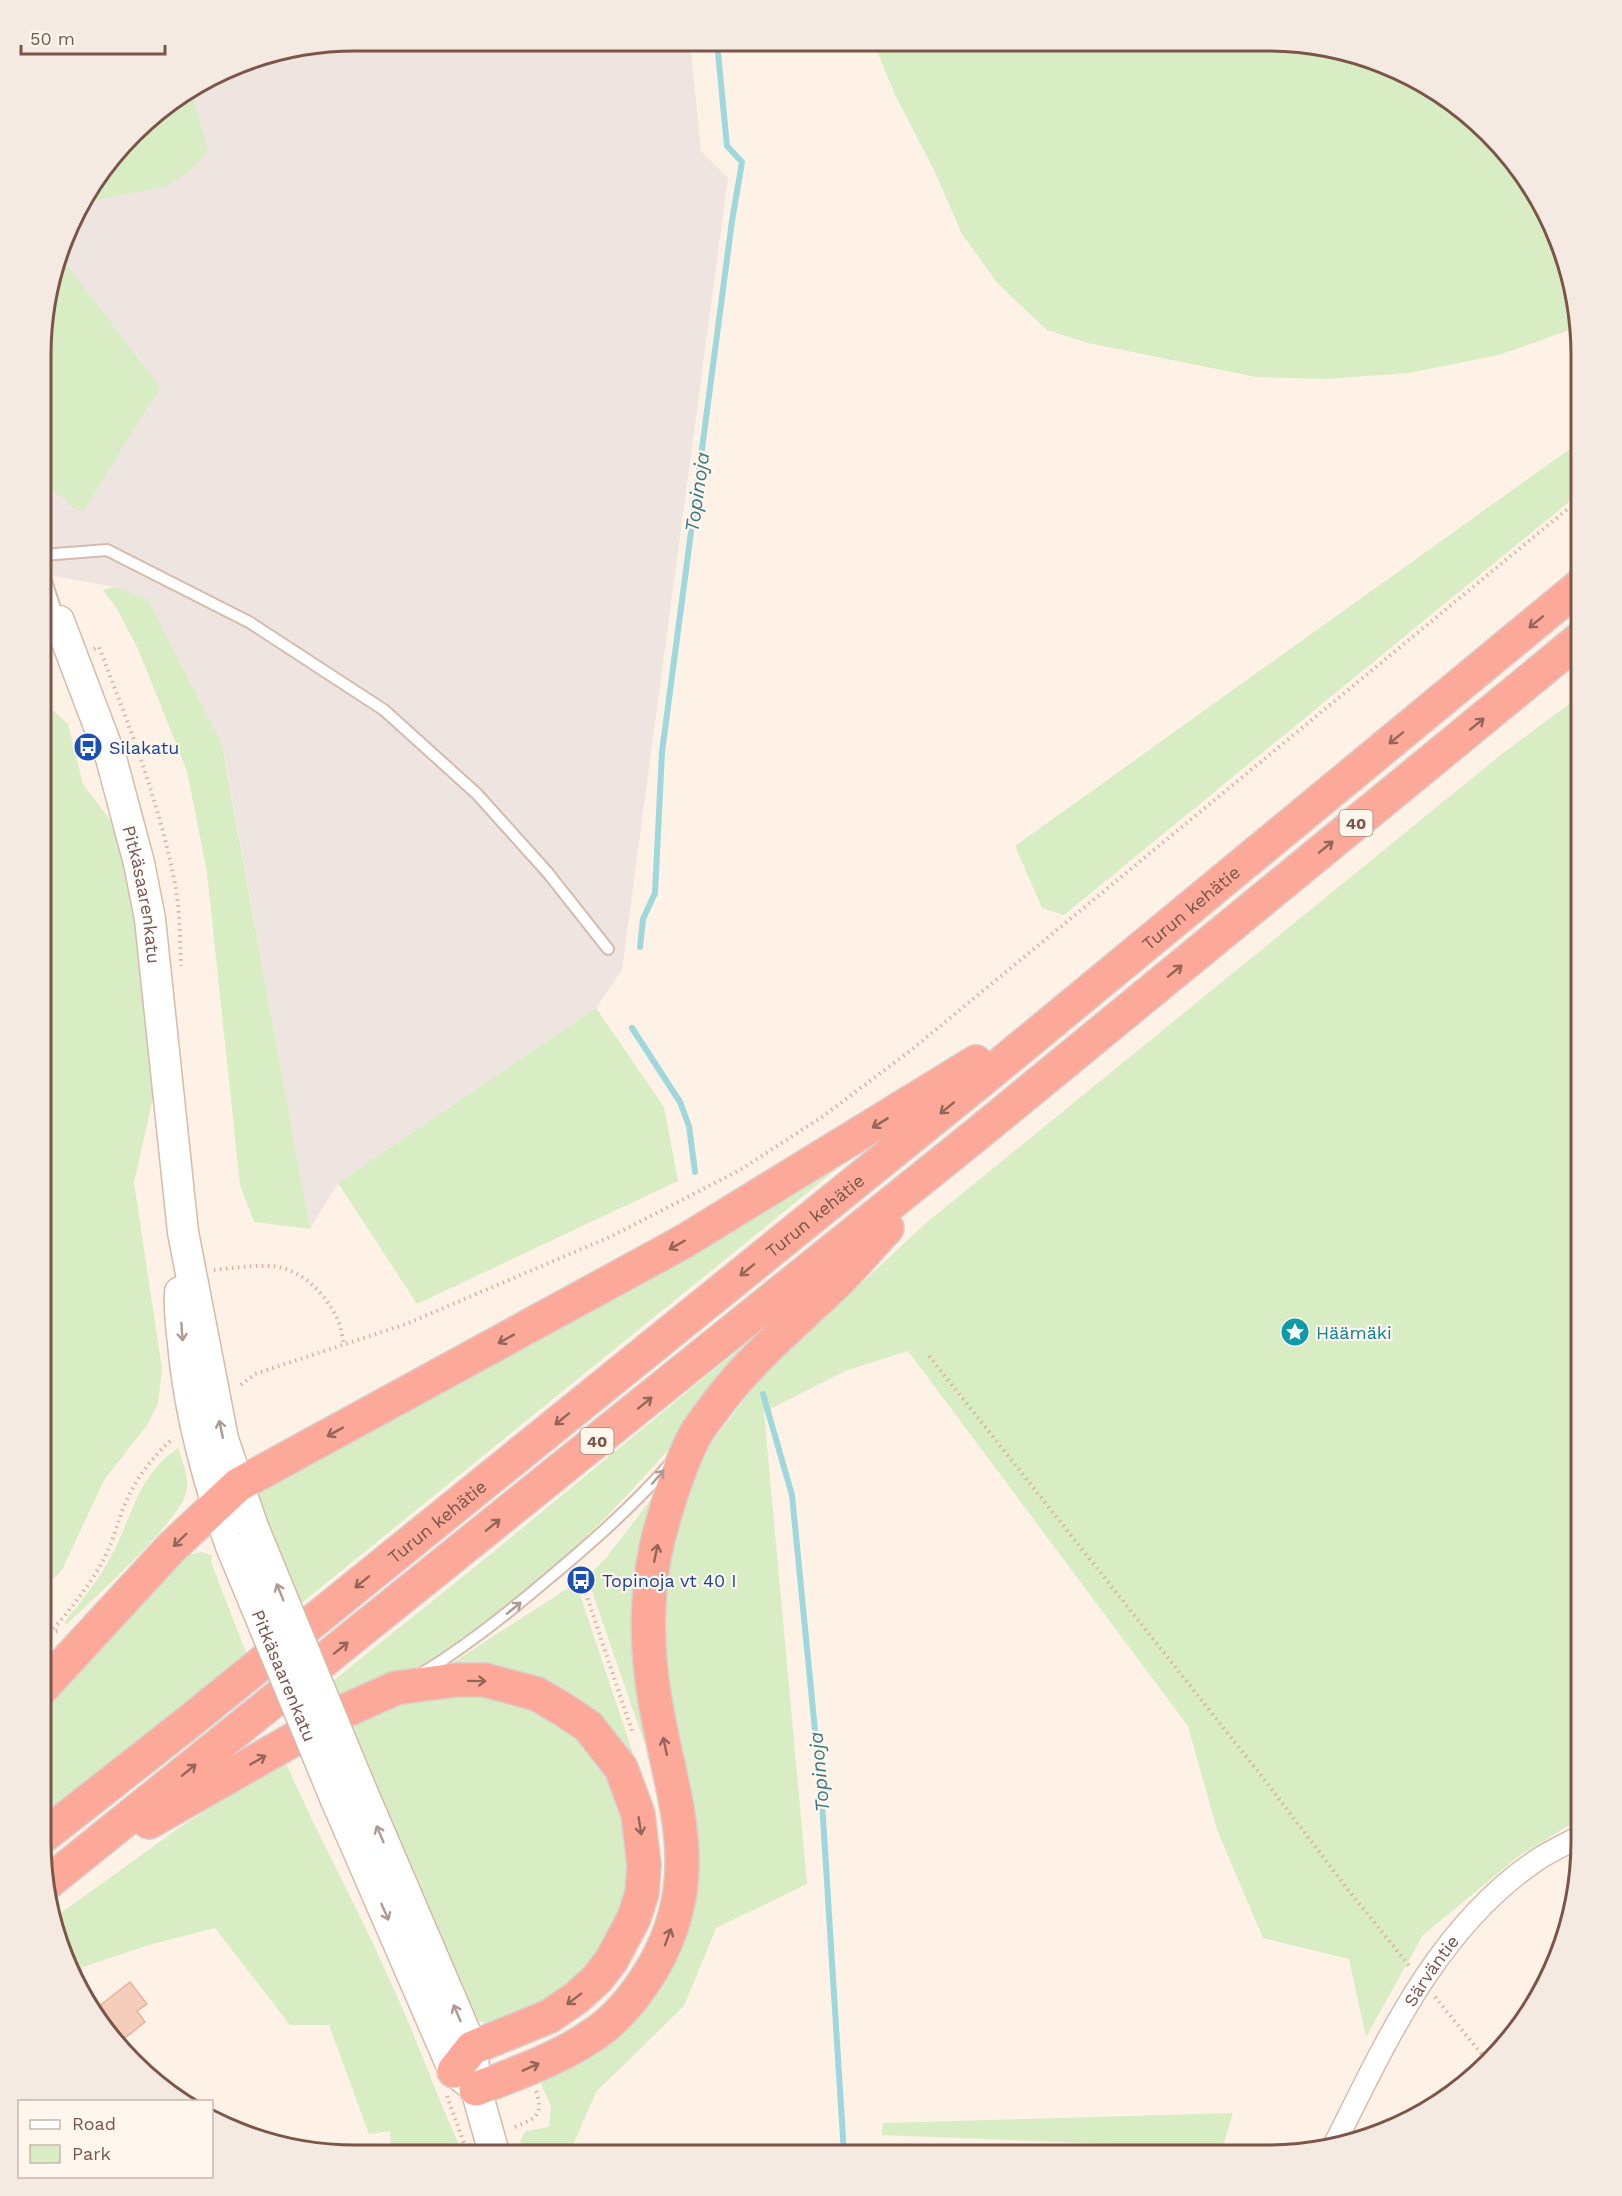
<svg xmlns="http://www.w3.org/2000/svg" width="1622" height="2196" font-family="'Work Sans',sans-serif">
<rect width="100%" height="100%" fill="#fef2e6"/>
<!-- industrial -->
<path fill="#eee5e0" d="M355,41H690L701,151L728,178L622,970L596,1008L338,1183L310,1229L224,753L115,587L43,574V314L82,198L148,118L254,57Z"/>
<!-- green -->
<g fill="#d8edc3">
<path d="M873,42L1308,43L1387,64L1442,94L1504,148L1549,216L1571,274L1578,327L1499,355L1409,373L1325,379L1256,377L1088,343L1047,330L998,284L962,234L933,168L896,97Z"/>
<path d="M191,93L208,149L194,168L167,186L81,203L82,198L148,118Z"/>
<path d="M62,259L160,387L84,510H76L43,481V314Z"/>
<path d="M1581,441V492L1064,915L1042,908L1015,846Z"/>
<path d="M115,587L148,600L222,745L310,1229L254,1222L240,1185L207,873L187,771L138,649L117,609L103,590Z"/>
<path d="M1581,695V1818L1519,1856L1423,1935L1366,2037L1349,1959L1263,1938L1217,1830L1188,1726L908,1351L845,1371L764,1412L807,1884L716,1928L684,2006L596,2092L569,2154L523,2153L520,2141L526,2131L549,2127L551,2106L539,2079L679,1945L698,1877L690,1797L664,1671L662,1610L675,1528L699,1459L763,1375L926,1223L1503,753Z"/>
<path d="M43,701L68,724L83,784L114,825L125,864L133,905L155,1089L134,1182L162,1369L158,1403L148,1424L104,1480L62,1570L41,1592Z"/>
<path d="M596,1008L664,1107L678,1181L417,1304L338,1183Z"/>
<path d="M881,1133L298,1606L250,1490Z"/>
<path d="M784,1312C727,1380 671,1451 608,1515C557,1568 497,1615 436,1656C406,1676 371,1690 338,1706L328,1685L486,1558Z"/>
<path d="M178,1448C182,1462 190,1477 186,1493C179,1522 92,1600 67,1624L64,1623C79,1603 96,1584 108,1562C133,1519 134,1479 178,1448Z"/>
<path d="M659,1489L654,1741L644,1742L587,1577L606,1558Z"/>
<path d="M202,1552L212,1556L211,1562L247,1655L115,1761L41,1817V1704L168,1569L187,1555Z"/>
<path d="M576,1583L638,1768L603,1726L438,1672Z"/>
<path d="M453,1692L529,1704L577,1737L596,1759L617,1800L623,1818L628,1856L624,1895L618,1915L592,1963L546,2003L494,2023L482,2022L469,2016L345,1722L371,1710Z"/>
<path d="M284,1759C319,1838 361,1914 396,1994C420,2046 438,2101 463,2153H391L390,2131L369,2134L329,2025H290L215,1928L152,1944L80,1968L71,1974L51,1920L179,1828Z"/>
<path d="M1233,2113L1220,2155H1154L1138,2145L882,2135L883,2123Z"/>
</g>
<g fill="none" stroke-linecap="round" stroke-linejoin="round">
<!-- stream -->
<g stroke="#9ed8dc" stroke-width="6">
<path d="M640,947L643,919L655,893L662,752L732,221L742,162L727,146L717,42"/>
<path d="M632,1028L680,1102L689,1126L695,1172"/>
<path d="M763,1394L792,1495L822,1802L844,2154"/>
</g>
</g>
<!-- building -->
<path fill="#f5cdbb" stroke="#e9b19b" stroke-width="1.5" d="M130,1982L147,2004L137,2011L145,2022L116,2045L93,2011Z"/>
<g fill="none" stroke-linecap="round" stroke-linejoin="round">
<!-- lane casing -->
<g stroke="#d4bbad" stroke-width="14">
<g id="lane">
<path d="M43,555L107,550L249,622L384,710L477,794L548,873L608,949"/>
<path d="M43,572L59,620"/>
<path d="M422,1673C467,1646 508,1613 548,1579C591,1543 632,1507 669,1465"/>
</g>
</g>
<!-- street casing -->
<g stroke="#d4bbad" stroke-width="24">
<g id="street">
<path id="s1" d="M1333,2147C1386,2042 1436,1928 1537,1860C1550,1851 1566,1844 1581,1836"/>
</g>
</g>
<!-- secondary casing -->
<g stroke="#d7baaa" stroke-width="33">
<g id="secondary">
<path id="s2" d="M43,627L59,621L111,758L139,863L150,919L183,1232L223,1439L253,1527"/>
<path d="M180,1292C179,1309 181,1326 183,1343C189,1413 207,1479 231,1546"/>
<path d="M358,1782L472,2048L476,2089L494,2153"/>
<path d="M336,1800L454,2071L472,2085"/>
</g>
</g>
<!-- highway casing -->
<g stroke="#dacfcc" stroke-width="36">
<g id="highway">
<path d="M41,1689L171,1548L238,1485L683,1242L976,1062"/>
<path d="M149,1822L340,1713L396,1688L455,1680H485L537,1694L564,1710L588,1726L621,1768L638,1814L644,1865L642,1893L634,1918L611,1961L597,1979L576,1998L550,2016L472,2048L454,2071"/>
<path id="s3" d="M41,1838L190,1721L984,1078L1581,585"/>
<path d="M46,1884L976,1135L1581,638"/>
<path d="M476,2089C520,2072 567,2056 604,2027C624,2011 641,1988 654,1966C709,1869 669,1793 654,1694C645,1638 646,1576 663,1521C671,1493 681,1463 694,1437C699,1428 706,1419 712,1411C746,1363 791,1326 833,1286C852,1268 869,1247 887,1228"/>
</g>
</g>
<!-- path -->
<g stroke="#dbb09e" stroke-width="4" stroke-dasharray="1.5 4.5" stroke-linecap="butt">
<path d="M94,649L99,647C128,723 158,798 174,879C180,907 180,937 181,966"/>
<path d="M43,668L50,665"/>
<path d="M214,1270C233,1268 252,1265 270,1266C301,1268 324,1292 337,1318C341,1326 342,1337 344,1345"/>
<path d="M929,1356L1260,1774L1349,1891L1411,1968"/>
<path d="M241,1385L255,1374L406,1324L612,1236L740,1170L822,1117L910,1051L1581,498"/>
<path d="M578,1570L633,1734"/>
<path d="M50,1633L61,1630"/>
<path d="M41,1642C65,1617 89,1587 105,1557C113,1541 117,1525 123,1509C134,1480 151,1459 173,1438"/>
<path d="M1435,1997L1488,2062"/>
<path d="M447,2096L465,2146"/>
<path d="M515,2127C536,2118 544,2116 536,2091"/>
</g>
<!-- lane -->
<use href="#lane" stroke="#fff" stroke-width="10"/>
<!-- street -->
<use href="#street" stroke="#fff" stroke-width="21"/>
<!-- secondary -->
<use href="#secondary" stroke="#fff" stroke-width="30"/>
<!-- highway -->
<use href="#highway" stroke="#fca999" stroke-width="33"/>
<!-- secondary-bridge casing -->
<g stroke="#d7baaa" stroke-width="33" stroke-linecap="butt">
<g id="secondary-bridge">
<path d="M253,1527L358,1782"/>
<path id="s4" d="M231,1546L336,1800"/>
</g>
</g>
<!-- secondary-bridge -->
<use href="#secondary-bridge" stroke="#fff" stroke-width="30"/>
</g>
<!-- one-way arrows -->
<defs><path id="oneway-shaft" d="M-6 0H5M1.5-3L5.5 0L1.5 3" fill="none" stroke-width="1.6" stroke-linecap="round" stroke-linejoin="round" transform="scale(1.5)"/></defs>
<g stroke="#946658">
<use href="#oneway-shaft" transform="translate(1536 622) rotate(141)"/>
<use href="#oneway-shaft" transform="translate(1477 724) rotate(-39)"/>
<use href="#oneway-shaft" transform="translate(1396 738) rotate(141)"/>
<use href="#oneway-shaft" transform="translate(1326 847) rotate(-39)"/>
<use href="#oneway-shaft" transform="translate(1175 971) rotate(-39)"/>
<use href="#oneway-shaft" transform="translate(947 1108) rotate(141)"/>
<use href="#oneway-shaft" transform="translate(880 1123) rotate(149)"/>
<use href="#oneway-shaft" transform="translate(677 1245) rotate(151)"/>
<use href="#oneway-shaft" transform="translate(747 1270) rotate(141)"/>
<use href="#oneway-shaft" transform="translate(506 1339) rotate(151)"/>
<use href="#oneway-shaft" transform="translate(645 1403) rotate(-39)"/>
<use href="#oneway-shaft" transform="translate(562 1419) rotate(141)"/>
<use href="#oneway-shaft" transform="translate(335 1432) rotate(151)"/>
<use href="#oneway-shaft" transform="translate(493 1525) rotate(-39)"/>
<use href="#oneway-shaft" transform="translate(180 1540) rotate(136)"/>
<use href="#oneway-shaft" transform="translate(656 1553) rotate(-78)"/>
<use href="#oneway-shaft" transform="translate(362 1582) rotate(141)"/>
<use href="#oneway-shaft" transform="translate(341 1648) rotate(-39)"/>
<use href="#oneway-shaft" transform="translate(477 1681) rotate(1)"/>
<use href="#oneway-shaft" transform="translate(665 1746) rotate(-102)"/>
<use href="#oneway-shaft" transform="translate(258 1760) rotate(-30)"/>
<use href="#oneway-shaft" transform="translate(189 1770) rotate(-39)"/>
<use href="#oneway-shaft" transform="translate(640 1826) rotate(81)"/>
<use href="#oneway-shaft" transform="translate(668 1937) rotate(-70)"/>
<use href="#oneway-shaft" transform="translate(574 1999) rotate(143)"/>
<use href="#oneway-shaft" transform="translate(531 2067) rotate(-24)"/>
</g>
<g stroke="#af9991">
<use href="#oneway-shaft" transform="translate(182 1332) rotate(86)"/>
<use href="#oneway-shaft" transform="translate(221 1429) rotate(-102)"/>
<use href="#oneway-shaft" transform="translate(658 1477) rotate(-49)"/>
<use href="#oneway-shaft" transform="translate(280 1592) rotate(-112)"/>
<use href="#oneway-shaft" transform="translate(514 1608) rotate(-39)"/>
<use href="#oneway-shaft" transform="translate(380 1834) rotate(-113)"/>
<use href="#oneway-shaft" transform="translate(385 1912) rotate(66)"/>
<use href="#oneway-shaft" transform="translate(457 2013) rotate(-113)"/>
</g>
<!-- icons -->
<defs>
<g id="bus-disc" transform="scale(1.5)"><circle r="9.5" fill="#1a4fb4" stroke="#fff7ee"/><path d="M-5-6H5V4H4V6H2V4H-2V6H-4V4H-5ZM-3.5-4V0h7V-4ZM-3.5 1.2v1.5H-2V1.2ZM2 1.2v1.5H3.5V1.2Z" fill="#fff"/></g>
<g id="sight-disc" transform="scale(1.5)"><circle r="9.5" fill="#0f9aa8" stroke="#fff7ee"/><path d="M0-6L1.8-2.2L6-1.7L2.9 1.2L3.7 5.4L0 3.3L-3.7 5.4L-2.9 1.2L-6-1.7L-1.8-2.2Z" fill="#fff"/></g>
</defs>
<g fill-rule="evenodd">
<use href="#bus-disc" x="88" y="747"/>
<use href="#sight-disc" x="1295" y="1332"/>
<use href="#bus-disc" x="581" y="1580"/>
</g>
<g text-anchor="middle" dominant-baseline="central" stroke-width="4.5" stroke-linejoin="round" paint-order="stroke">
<!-- shield labels -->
<g fill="#fff7ee" stroke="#a2867a" stroke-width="1.5">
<rect x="1339.5" y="810" width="33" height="26" rx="4.5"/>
<rect x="580.5" y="1428" width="33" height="26" rx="4.5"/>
</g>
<g font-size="16" font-weight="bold" fill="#7a5548">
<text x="1356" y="823">40</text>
<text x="597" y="1441">40</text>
</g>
<!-- transit labels -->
<g font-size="18" fill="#164399" stroke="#fff7ee" text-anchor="start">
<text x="109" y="747">Silakatu</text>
<text x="602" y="1580">Topinoja vt 40 I</text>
</g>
<!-- street labels -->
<g font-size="18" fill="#7a5548" stroke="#fff7ee">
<text stroke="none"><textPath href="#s2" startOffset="304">Pitkäsaarenkatu</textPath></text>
<text stroke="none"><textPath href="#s3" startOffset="1479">Turun kehätie</textPath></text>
<text stroke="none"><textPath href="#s3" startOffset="993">Turun kehätie</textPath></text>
<text stroke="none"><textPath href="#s3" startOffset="507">Turun kehätie</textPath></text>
<text stroke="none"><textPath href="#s4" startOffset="140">Pitkäsaarenkatu</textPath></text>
<text stroke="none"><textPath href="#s1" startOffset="202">Särväntie</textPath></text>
</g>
<!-- culture labels -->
<g font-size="18" fill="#0d838f" stroke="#fff7ee" text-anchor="start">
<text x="1316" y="1332">Häämäki</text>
</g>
<!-- water labels -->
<g font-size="20" font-style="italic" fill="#3a7b80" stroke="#fff7ee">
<text transform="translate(697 492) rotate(-82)">Topinoja</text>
<text transform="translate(819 1772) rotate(-95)">Topinoja</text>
</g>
</g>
<!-- crop -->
<path d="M0 0H1622V2196H0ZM355 51H1267A304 304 0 0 1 1571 355V1841A304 304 0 0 1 1267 2145H355A304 304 0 0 1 51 1841V355A304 304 0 0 1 355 51Z" fill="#f4eae1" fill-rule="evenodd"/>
<path fill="none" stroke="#7a5548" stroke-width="3" d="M355 51H1267A304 304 0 0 1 1571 355V1841A304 304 0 0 1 1267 2145H355A304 304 0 0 1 51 1841V355A304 304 0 0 1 355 51Z"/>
<!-- legend -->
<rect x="18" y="2100" width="195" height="78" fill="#fff7ee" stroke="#cab6ac" stroke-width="1.5"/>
<rect x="30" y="2120" width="30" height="9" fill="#ffffff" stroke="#cab6ac" stroke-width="1.5"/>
<text x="72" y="2130" font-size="18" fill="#7a5548">Road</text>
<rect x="30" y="2145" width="30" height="18" fill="#d8edc3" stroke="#cab6ac" stroke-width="1.5"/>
<text x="72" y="2160" font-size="18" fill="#7a5548">Park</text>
<!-- scale -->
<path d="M21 45v9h144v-9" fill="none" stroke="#7a5548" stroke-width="3"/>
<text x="30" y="45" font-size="18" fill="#7a5548" stroke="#fff7ee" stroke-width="4.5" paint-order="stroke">50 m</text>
</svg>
